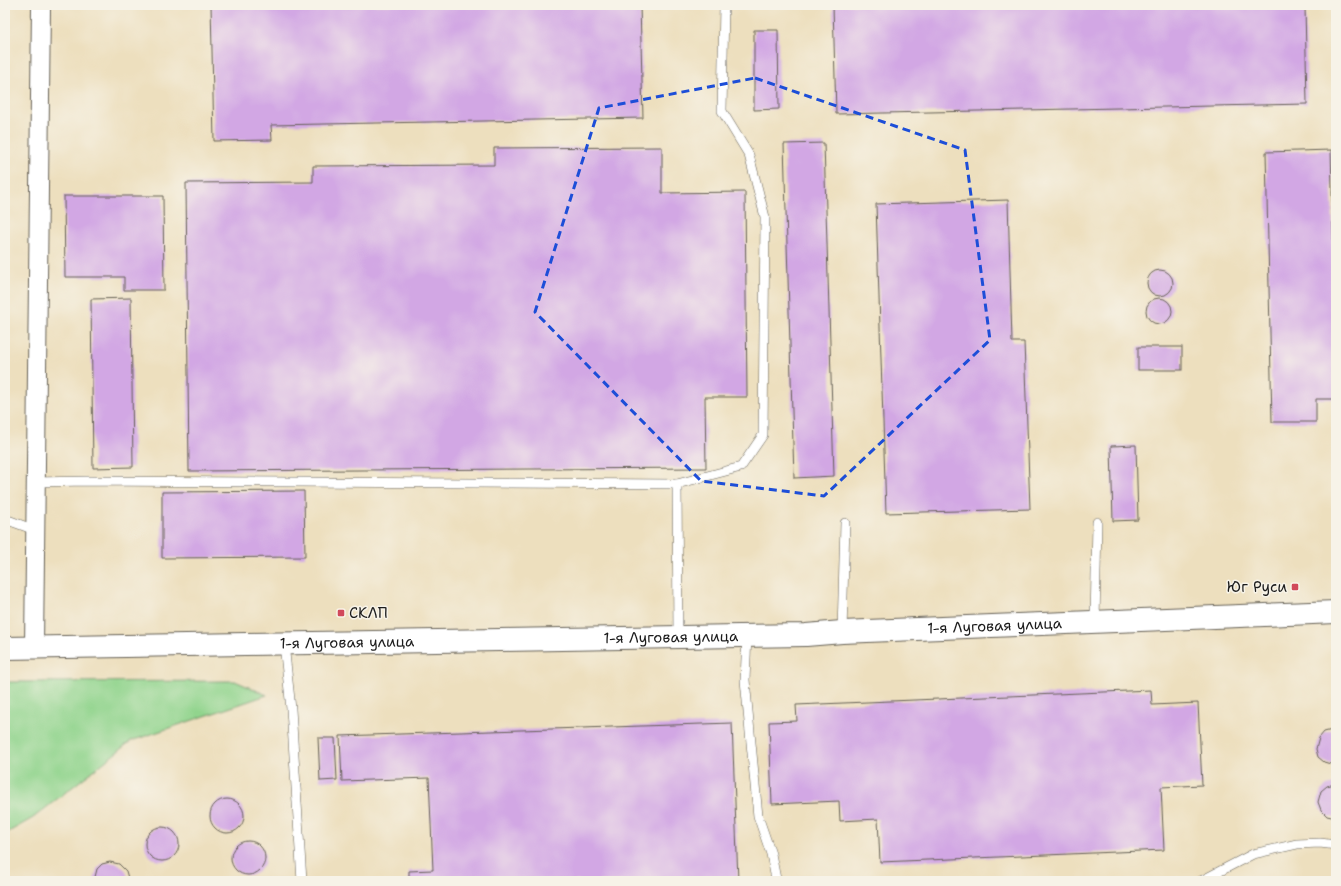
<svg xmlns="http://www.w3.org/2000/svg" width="1341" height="886" font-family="'Shantell Sans',sans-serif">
<rect width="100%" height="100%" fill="#f7f3e8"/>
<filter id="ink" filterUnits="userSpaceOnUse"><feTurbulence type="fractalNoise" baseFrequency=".025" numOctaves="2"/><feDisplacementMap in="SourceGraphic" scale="8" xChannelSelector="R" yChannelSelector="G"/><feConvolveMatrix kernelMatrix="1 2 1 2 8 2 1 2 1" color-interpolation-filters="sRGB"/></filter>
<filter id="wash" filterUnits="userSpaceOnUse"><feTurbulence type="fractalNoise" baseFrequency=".012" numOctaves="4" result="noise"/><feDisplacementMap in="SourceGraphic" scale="16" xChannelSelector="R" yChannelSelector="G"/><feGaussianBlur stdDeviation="0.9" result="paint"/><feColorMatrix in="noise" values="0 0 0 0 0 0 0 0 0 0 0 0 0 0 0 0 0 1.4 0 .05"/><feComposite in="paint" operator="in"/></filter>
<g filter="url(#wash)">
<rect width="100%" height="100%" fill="#eddfbe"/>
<!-- green -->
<path fill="#91d48d" stroke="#567854" d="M235,681L267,695L131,741L33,818L5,834V682Z"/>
<g id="blocks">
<!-- building -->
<g fill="#d2a7e4">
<path d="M211,5H640L643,118L271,125L272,140L214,141Z"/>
<path d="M833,5H1247V7L1305,6L1307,104L836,114Z"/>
<path d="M754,30H778L779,109L754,110Z"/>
<path d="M824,143L834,476L794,478L784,144Z"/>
<path d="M662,147V193L745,192L747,397H705L706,468L189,471L186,183L313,182V166L494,165V148Z"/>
<path d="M1331,150L1336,348V399H1316V422H1272L1266,152Z"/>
<path d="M64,196H163L164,290H124V277H65Z"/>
<path d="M1008,200L1012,342H1024L1030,509L886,513L876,204Z"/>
<circle cx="1160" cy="283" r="13"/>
<circle cx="1159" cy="311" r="13"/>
<path d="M131,298L133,467L93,468L91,299Z"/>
<rect x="1138" y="347" width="44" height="23"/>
<path d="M1136,445L1138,520L1113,521L1111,446Z"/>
<path d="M304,491L305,557L162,558V492Z"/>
<path d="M1151,690L1152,705L1198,703L1202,785L1161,787L1164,850L880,862L878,819L840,821L839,801L772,804L769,722L797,721L796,705Z"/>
<path d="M732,723L738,881H409V871L433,870L429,778L342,781L340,736Z"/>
<path d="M1332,730L1336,731V764L1334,765L1324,762L1318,757L1316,749L1319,738L1324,732Z"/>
<path d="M318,738H335L337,780L320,781Z"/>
<path d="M1334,784H1336V818L1327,816L1321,810L1318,802L1321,791L1327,786Z"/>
<circle cx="227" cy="816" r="17"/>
<circle cx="162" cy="844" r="17"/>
<circle cx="248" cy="858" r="17"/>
<path d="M110,862L119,864L126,871L128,878L127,881H94L97,869L102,864Z"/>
</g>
</g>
</g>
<g filter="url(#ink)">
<use href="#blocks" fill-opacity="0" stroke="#656055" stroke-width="1"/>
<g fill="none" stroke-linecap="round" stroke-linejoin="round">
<!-- service casing -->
<g stroke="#656055" stroke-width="10">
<g id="service">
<path d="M35,482L87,481L677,484L741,467L763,435L765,217L749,155L722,111L724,5"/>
<path d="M677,484L678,637"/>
<path d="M5,519L35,530"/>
<path d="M1095,622L1097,522"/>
<path d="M842,632L845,523"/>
<path d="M747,636L745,680L758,816L771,854L776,879L778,881"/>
<path d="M284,644L291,709L302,881"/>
<path d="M1201,881L1253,854L1297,844L1320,843L1336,845"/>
</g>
</g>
<!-- minor casing -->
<g stroke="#656055" stroke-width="20">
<path id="minor" d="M34,648L41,5"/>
</g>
<!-- secondary casing -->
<g stroke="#656055" stroke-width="24">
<g id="secondary">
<path id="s1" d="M5,648L806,635L842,632L1336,612"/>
</g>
</g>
<!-- service -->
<use href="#service" stroke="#fff" stroke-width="9"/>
<!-- minor -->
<use href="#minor" stroke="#fff" stroke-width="18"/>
<!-- secondary -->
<use href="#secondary" stroke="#fff" stroke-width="22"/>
</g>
</g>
<!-- marked area -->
<path fill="none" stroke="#1d4ed8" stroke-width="3" stroke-dasharray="8 5" stroke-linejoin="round" d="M755,78L965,150L990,340L824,496L701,481L535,312L599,108Z"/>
<!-- markers -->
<g fill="#d1495b" stroke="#f7f3e8" stroke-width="1.5">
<rect x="1291" y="583" width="8" height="8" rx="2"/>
<rect x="337" y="609" width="8" height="8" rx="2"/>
</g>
<g text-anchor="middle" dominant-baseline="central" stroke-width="3" stroke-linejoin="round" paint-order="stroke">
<!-- poi labels -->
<g font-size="15" fill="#1c1c1c" stroke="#f7f3e8" text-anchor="end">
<text x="1287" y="587">Юг Руси</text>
<text x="349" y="613" text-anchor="start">СКЛП</text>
</g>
<!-- street labels -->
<g font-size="15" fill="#1c1c1c" stroke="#f7f3e8">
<text stroke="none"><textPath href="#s1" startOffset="990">1-я Луговая улица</textPath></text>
<text stroke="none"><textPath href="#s1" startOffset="666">1-я Луговая улица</textPath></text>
<text stroke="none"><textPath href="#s1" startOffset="342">1-я Луговая улица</textPath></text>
</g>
</g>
<!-- margin -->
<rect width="1341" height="886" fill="none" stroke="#f7f3e8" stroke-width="20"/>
</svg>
